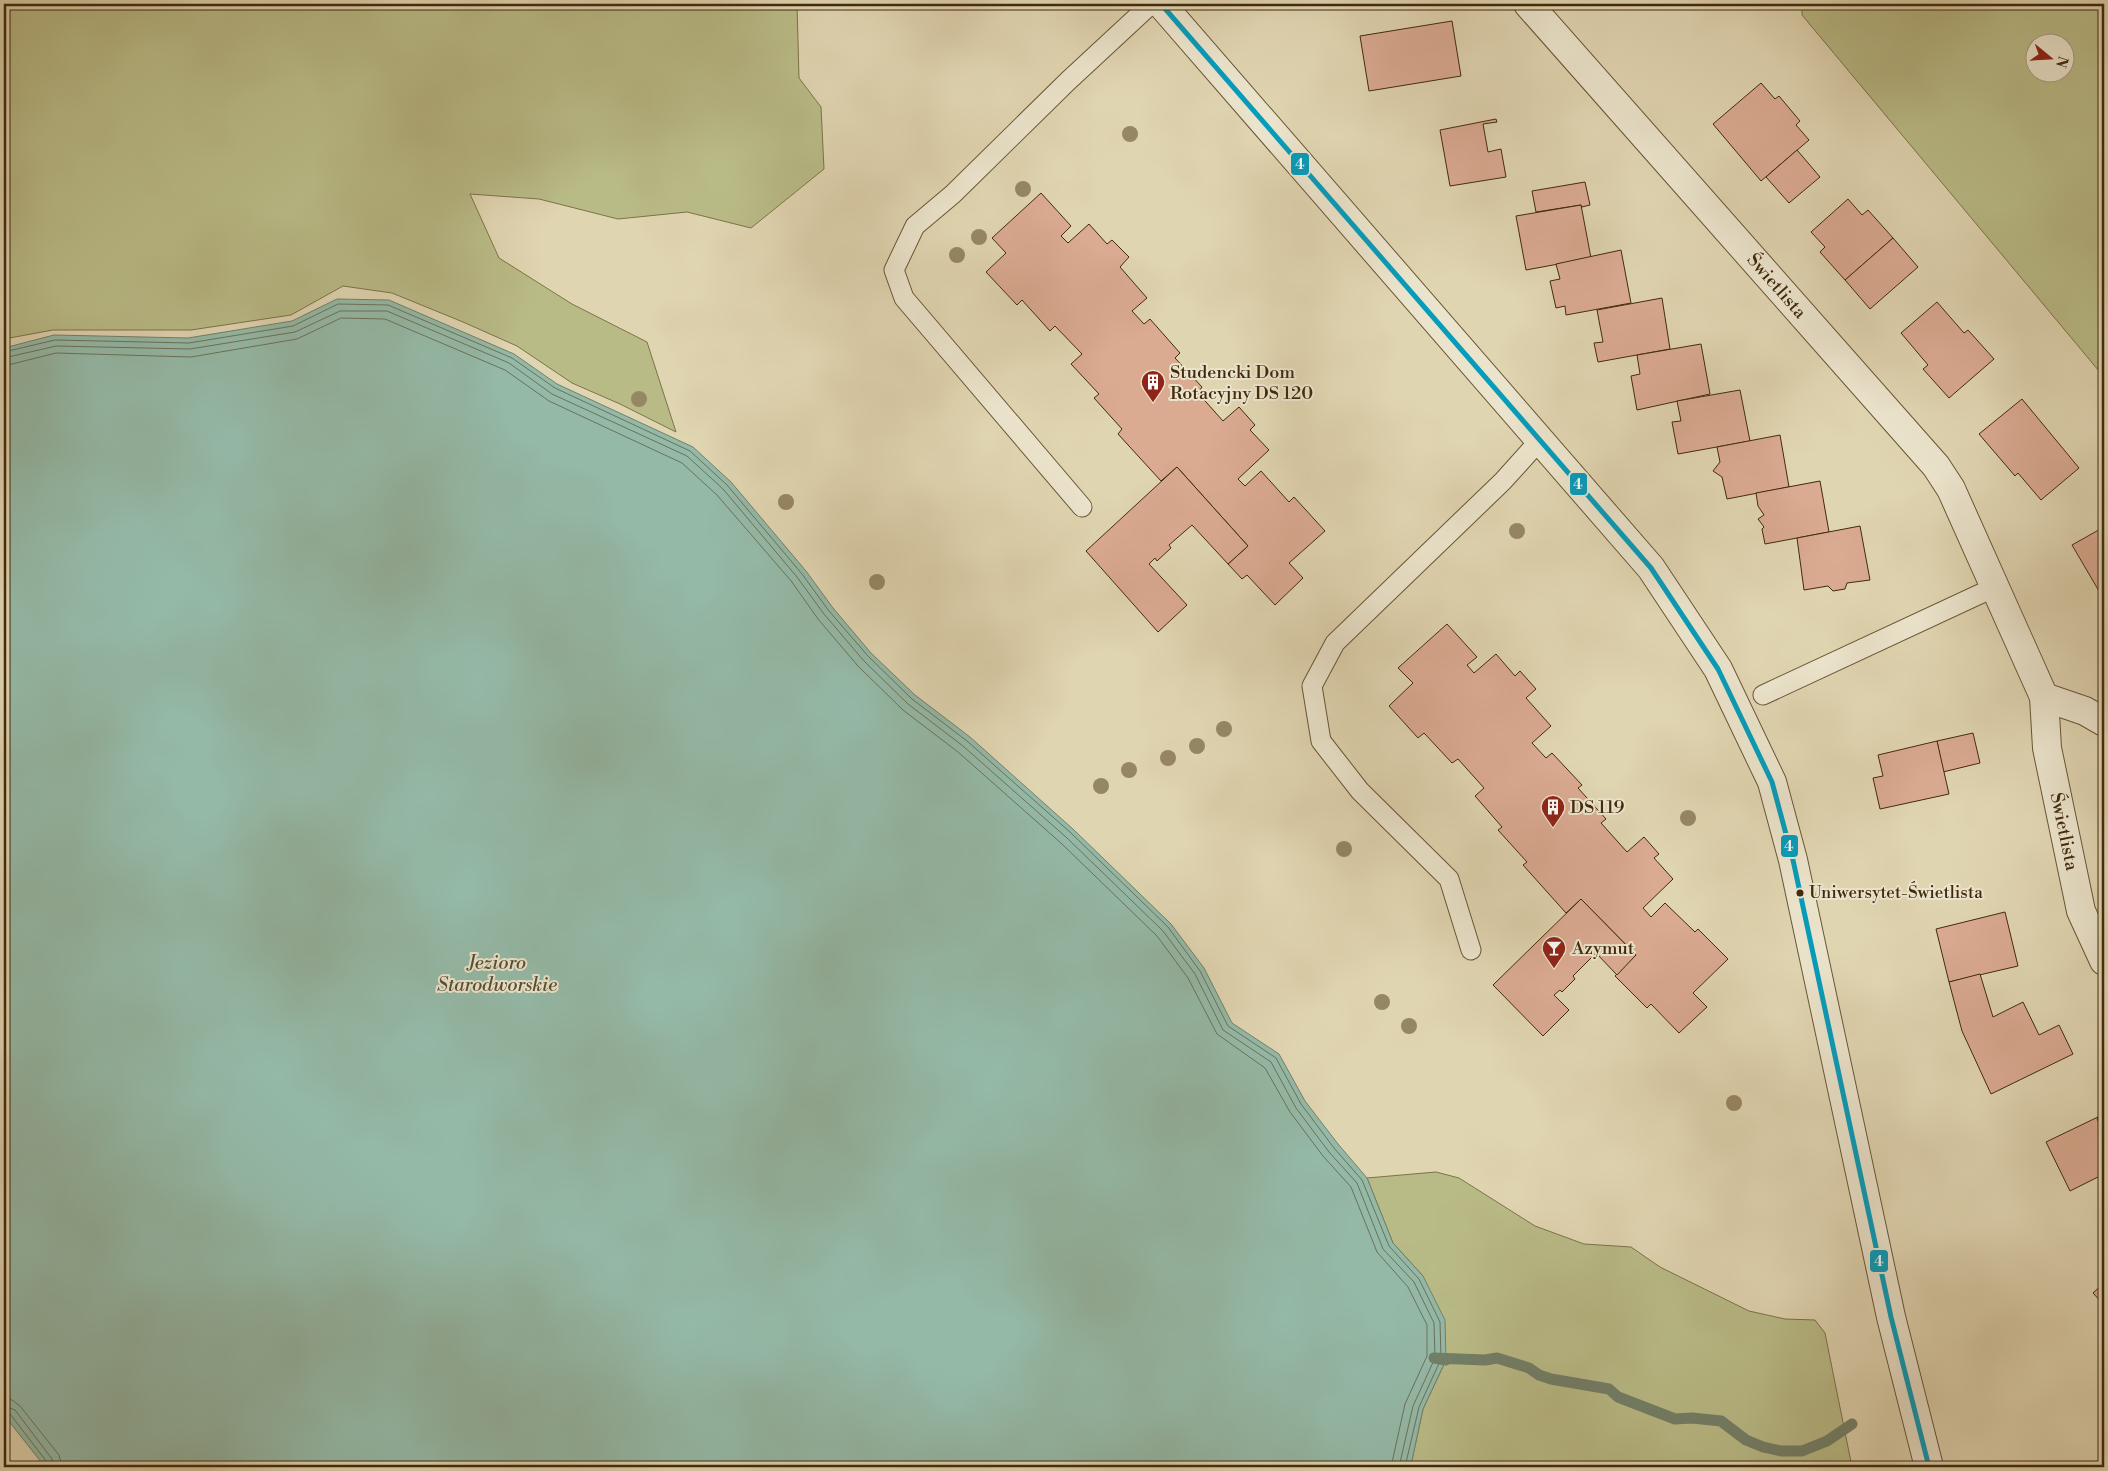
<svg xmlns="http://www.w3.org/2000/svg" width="2108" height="1471" font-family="'Libre Bodoni',serif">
<rect width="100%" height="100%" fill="#e0d5b1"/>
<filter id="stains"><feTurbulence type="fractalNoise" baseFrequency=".004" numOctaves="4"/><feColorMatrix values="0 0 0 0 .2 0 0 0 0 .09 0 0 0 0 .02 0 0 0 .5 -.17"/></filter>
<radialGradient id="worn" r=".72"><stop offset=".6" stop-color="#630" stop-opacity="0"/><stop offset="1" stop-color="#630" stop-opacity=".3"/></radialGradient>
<!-- green -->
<g fill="#b9bb87" stroke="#7d724a" fill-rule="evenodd">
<path d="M4,4H797L799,78L821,107L824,169L751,228L687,212L618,219L539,199L470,194L499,258L572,304L647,342L676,432L620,404L572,383L517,346L463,322L392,293L343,286L291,315L191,330H53L4,339Z"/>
<path d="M1802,4H2104V377L1802,15ZM2036,42H2066V72H2036Z"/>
<path d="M1436,1172L1459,1178L1535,1226L1584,1244L1631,1247L1660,1267L1749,1311L1785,1319L1815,1320L1825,1333L1852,1467H1408L1411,1464L1423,1409L1446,1360L1423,1276L1393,1243L1367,1178Z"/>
</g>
<!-- water -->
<path fill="#94b9a7" stroke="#738069" d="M337,299L389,300L514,354L557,384L693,447L731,482L806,571L833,608L871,653L915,695L970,737L1074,830L1171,924L1204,968L1232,1023L1279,1054L1305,1101L1338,1144L1367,1178L1393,1243L1423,1276L1445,1320L1446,1360L1423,1409L1411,1465L1408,1467H45L4,1415V348L54,335L188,338L292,321Z"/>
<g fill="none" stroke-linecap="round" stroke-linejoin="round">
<!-- shore -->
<g stroke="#6a725a" stroke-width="1">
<path d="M4,352L55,340L189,343L293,326L338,304L388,305L512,358L555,388L690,451L727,485L802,574L829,611L868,656L912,699L967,741L1071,833L1168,927L1200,971L1228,1026L1276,1058L1301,1104L1334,1148L1362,1180L1389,1246L1419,1279L1440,1322L1441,1359L1419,1407L1405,1467"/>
<path d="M4,358L56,346L190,349L295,332L340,311H387L509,363L552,394L687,456L723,489L797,577L824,614L864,661L908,704L963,746L1067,838L1163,931L1195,974L1223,1030L1271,1062L1296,1108L1329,1152L1357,1183L1383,1249L1414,1282L1434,1323L1435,1358L1413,1406L1399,1467"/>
<path d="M4,366L56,353L191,357L297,339L341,318L385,319L505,370L549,401L682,463L717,495L792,582L818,619L858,666L903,710L958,752L1062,844L1157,936L1188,978L1217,1034L1265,1068L1290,1112L1323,1156L1351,1187L1377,1252L1408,1287L1427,1325V1356L1405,1404L1391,1467"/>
<path d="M4,1398L12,1400L20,1406L59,1455L62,1467"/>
<path d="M4,1406L15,1410L52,1459L54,1467"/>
<path d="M4,1412L10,1414L47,1462L48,1467"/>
</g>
<!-- stream -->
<path stroke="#738069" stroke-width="11" d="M1446,1360L1434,1358L1485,1360L1497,1358L1529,1368L1539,1375L1551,1379L1609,1389L1618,1397L1675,1419L1692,1418L1721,1421L1746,1440L1763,1447L1781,1451H1802L1827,1441L1852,1424"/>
</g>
<!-- building -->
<g fill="#daaa91" stroke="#412a0c">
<path d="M1452,21L1461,76L1369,91L1360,36Z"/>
<path d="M1761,83L1775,99L1779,96L1800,121L1796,125L1809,140L1761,181L1713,124Z"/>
<path d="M1496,119L1497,122L1483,124L1488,152L1501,149L1506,177L1450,186L1440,130Z"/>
<path d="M1797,150L1820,177L1789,203L1766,177Z"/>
<path d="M1585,182L1590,205L1582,207L1581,205L1536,212L1532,191Z"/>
<path d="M1041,193L1071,226L1061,236L1068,243L1089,224L1107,244L1112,240L1129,257L1120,267L1147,298L1132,311L1144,324L1150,319L1180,353L1175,358L1202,387L1198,393L1223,421L1239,407L1255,425L1250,430L1269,450L1238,479L1245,486L1261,471L1289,502L1294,497L1325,531L1289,563L1303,578L1275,605L1247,575L1242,579L1228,564L1248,546L1177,467L1161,481L1118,434L1122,429L1094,398L1099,394L1071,364L1082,354L1055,326L1050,331L1022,300L1017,305L986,272L1006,253L992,238Z"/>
<path d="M1848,199L1862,215L1868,210L1893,238L1845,280L1820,252L1825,247L1811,232Z"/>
<path d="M1581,205L1591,258L1526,270L1516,216Z"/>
<path d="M1893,238L1918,267L1870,309L1845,280Z"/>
<path d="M1621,250L1631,303L1566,315L1565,306L1556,308L1550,281L1560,279L1556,264Z"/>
<path d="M1662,298L1670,349L1598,362L1594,343L1603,342L1597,310Z"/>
<path d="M1937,302L1964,333L1968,330L1994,359L1949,398L1923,369L1928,365L1901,333Z"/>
<path d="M1701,344L1710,394L1637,410L1631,376L1640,374L1637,355Z"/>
<path d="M1740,390L1750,441L1678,454L1672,422L1681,421L1677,401Z"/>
<path d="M2022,399L2079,468L2041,500L2018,473L2015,476L1979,434Z"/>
<path d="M1780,435L1789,487L1727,499L1722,477L1713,471L1720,462L1717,447Z"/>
<path d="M1177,467L1248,546L1228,564L1192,525L1169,545L1171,548L1157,561L1155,558L1149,564L1187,605L1158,632L1086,551Z"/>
<path d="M1820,481L1829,532L1765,544L1762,529L1764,527L1758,519L1764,515L1758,506L1756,493Z"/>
<path d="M1860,526L1870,580L1847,583L1845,589L1833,591L1828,586L1804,590L1797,538Z"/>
<path d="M2104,527V597L2103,598L2072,545Z"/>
<path d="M1447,624L1477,657L1467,665L1474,673L1496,654L1515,676L1520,671L1536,689L1526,698L1551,726L1532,743L1546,758L1552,753L1582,785L1578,788L1606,819L1601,823L1627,852L1644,837L1659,854L1654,858L1673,879L1643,908L1651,917L1665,903L1695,932L1698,929L1728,959L1693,993L1707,1007L1679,1033L1651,1004L1647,1008L1615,976L1636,955L1581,899L1566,913L1523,865L1527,862L1498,830L1502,827L1475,796L1484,788L1458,759L1452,763L1424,733L1418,738L1389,706L1413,683L1398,668Z"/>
<path d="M1973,733L1980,763L1943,772L1937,741Z"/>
<path d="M1937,741L1949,794L1880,809L1873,778L1883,776L1878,755Z"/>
<path d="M1581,899L1636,955L1617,975L1596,953L1573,976L1575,979L1562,992L1560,990L1554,995L1569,1010L1543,1036L1493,985Z"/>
<path d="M2005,912L2018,966L1949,982L1936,929Z"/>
<path d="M1980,974L1993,1017L2023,1002L2039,1035L2059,1025L2073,1054L1991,1094L1962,1031L1949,982Z"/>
<path d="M2100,1116L2097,1119L2104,1134V1174L2070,1191L2046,1142Z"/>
<path d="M2104,1283V1305L2093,1293Z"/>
</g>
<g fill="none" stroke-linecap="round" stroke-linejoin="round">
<!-- service casing -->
<g stroke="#695535" stroke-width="21">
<g id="service">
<path d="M1082,507L904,298L894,270L915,226L953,194L1068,81L1151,4"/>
<path d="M1763,695L1995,587"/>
<path d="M1471,950L1449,879L1360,791L1321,741L1312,686L1335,643L1503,481L1540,440"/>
</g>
</g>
<!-- minor casing -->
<g stroke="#695535" stroke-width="30">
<g id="minor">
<path d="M1161,4L1651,568L1718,669L1772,782L1793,860L1891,1317L1929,1467"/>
<path id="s1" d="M1528,4L1936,466L1951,489L2044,697L2047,748L2081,911L2104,961"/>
<path d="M2044,697L2085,711L2104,722"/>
</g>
</g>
<!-- service -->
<use href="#service" stroke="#ebe4cc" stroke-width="19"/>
<!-- minor -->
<use href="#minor" stroke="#ebe4cc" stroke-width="28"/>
<!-- bus-1 casing -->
<g stroke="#ebe4cc" stroke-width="9">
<path id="bus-1" d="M1161,4L1651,568L1718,669L1772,782L1793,860L1891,1317L1929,1467"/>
</g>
<!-- bus-1 -->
<use href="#bus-1" stroke="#069cbb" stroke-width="5"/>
</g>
<!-- trees -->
<g fill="#968764">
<circle cx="1130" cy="134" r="8"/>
<circle cx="1023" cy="189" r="8"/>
<circle cx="979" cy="237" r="8"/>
<circle cx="957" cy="255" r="8"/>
<circle cx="639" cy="399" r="8"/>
<circle cx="786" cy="502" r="8"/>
<circle cx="1517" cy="531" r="8"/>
<circle cx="877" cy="582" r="8"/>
<circle cx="1224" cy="729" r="8"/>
<circle cx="1197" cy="746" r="8"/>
<circle cx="1168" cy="758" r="8"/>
<circle cx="1129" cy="770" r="8"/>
<circle cx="1101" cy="786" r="8"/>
<circle cx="1688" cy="818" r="8"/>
<circle cx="1344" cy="849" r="8"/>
<circle cx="1382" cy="1002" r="8"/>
<circle cx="1409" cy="1026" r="8"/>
<circle cx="1734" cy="1103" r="8"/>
</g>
<!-- icons -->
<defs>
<g id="building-pin" transform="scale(1.25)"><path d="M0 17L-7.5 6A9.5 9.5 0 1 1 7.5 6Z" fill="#8f2418" stroke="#ebe4cc"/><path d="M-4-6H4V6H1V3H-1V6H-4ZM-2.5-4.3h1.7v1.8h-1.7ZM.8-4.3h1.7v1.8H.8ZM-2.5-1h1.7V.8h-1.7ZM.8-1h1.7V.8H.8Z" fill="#fff"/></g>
<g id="bar-pin" transform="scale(1.25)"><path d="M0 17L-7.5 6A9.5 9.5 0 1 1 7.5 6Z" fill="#8f2418" stroke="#ebe4cc"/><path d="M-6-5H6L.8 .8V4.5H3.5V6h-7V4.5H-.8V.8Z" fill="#fff"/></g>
</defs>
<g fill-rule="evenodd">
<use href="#building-pin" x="1153" y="382"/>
<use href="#building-pin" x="1553" y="807"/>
<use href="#bar-pin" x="1554" y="948"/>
</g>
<!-- markers -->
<circle fill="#412a0c" stroke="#ebe4cc" stroke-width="2" cx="1800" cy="893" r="4.5"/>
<g text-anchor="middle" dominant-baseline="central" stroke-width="4" stroke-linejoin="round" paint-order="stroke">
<!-- bus labels -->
<g font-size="17" fill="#412a0c" stroke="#ebe4cc" text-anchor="start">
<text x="1809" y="893">Uniwersytet-Świetlista</text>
</g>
<!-- street labels -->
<g font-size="18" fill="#412a0c" stroke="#ebe4cc">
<text stroke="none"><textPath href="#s1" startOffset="376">Świetlista</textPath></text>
<text stroke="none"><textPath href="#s1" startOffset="1008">Świetlista</textPath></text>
</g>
<!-- poi labels -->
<g font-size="18" fill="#412a0c" stroke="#ebe4cc" text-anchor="start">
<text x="1170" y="372">Studencki Dom<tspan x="1170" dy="21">Rotacyjny DS 120</tspan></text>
<text x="1570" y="807">DS 119</text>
<text x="1572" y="948">Azymut</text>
</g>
<!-- water labels -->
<g font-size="19" font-style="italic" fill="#564e33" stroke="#ebe4cc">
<text x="497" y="963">Jezioro<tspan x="497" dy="22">Starodworskie</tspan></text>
</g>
</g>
<g stroke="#ebe4cc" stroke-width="2">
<rect x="1290" y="152" width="20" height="24" rx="5" fill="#069cbb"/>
<rect x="1569" y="472" width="19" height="24" rx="5" fill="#069cbb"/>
<rect x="1780" y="834" width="19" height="24" rx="5" fill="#069cbb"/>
<rect x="1869" y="1249" width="20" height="24" rx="5" fill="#069cbb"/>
</g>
<g font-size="14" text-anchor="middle" font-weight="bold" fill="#fff">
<text x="1300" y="169">4</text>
<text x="1578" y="489">4</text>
<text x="1789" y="851">4</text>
<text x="1879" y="1266">4</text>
</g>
<!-- margin -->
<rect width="2108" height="1471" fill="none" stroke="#e0d5b1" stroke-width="20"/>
<rect x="5" y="5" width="2098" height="1461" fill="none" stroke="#412a0c" stroke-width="2.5"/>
<rect x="10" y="10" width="2088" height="1451" fill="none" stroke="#412a0c"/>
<!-- north arrow -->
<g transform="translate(2050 58) rotate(108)"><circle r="24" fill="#ebe4cc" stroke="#a79a7f"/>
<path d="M0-4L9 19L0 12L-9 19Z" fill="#8f2418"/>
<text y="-8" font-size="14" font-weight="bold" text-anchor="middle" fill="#412a0c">N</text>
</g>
<rect width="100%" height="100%" filter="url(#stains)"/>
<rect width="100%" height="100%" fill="url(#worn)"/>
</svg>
